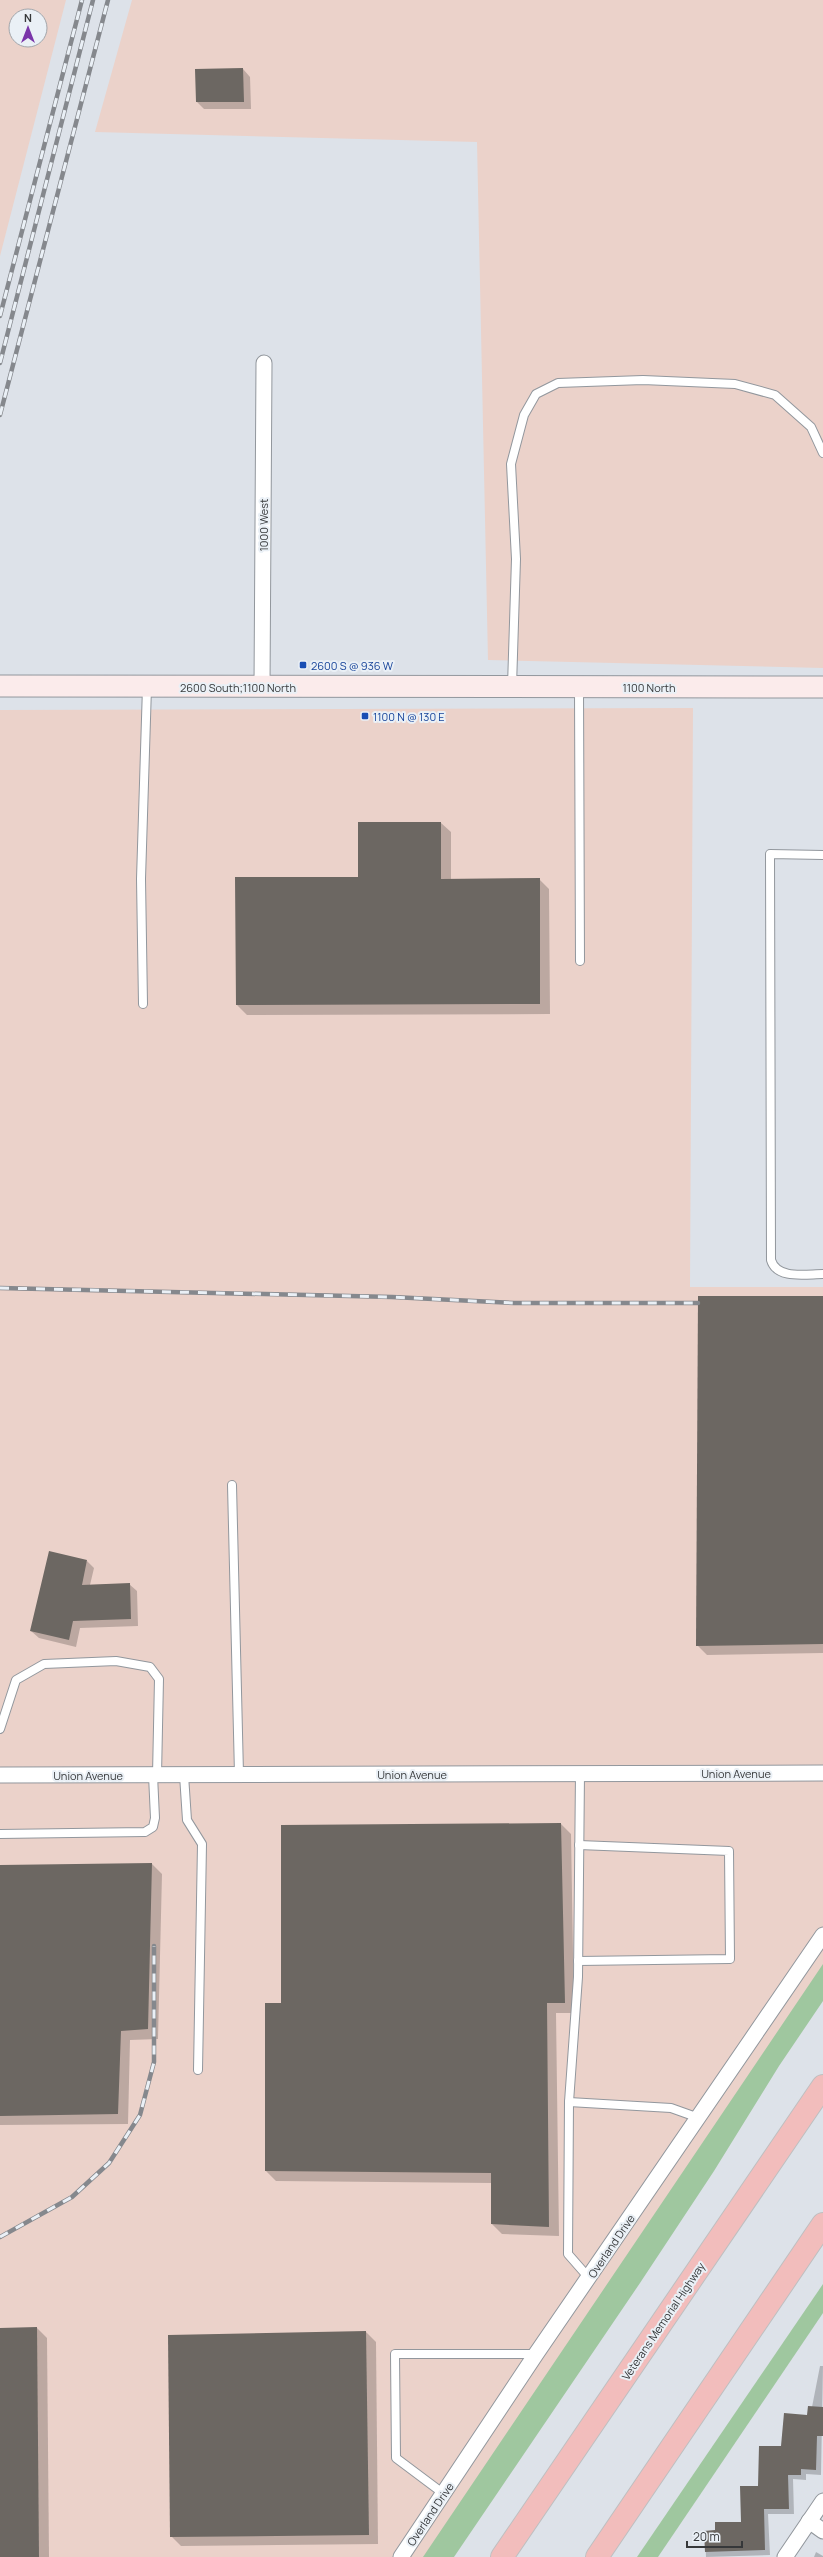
<svg xmlns="http://www.w3.org/2000/svg" width="823" height="2557" font-family="Manrope,sans-serif">
<rect width="100%" height="100%" fill="#dde2e9"/>
<!-- industrial -->
<g fill="#ebd2ca" fill-rule="evenodd">
<path d="M0,0H66L0,256ZM16,16H40V40H16Z"/>
<path d="M132,0H823V668L488,660L477,142L95,132Z"/>
<path d="M693,708L690,1287H823V1986L439,2557H0V710Z"/>
</g>
<!-- green -->
<g fill="#9fc79f">
<path d="M823,1964V2001L779,2066L714,2171L640,2283L454,2557H423Z"/>
<path d="M823,2284V2313L658,2557H637Z"/>
</g>
<!-- shadow -->
<g fill="#0003">
<path d="M243,69L250,77L251,109H204L197,102Z"/>
<path d="M441,823L451,832V880L539,879L549,889L550,1014L247,1015L237,1005L359,878Z"/>
<path d="M823,1297V1653L707,1655L697,1645Z"/>
<path d="M87,1561L94,1568L90,1585L129,1584L137,1591L138,1626L80,1628L76,1647L39,1638L31,1631Z"/>
<path d="M561,1824L571,1834L574,2013H556L559,2236L502,2234L492,2224V2183L276,2181L266,2171L282,2004Z"/>
<path d="M152,1864L162,1874L158,2039L130,2040L128,2124L0,2125V1866Z"/>
<path d="M37,2328L47,2338L49,2557H0V2329Z"/>
<path d="M366,2332L376,2342L378,2544L181,2546L171,2536L169,2336Z"/>
<path d="M820,2366H823L821,2475L806,2474V2480L793,2479L794,2514H768L770,2555L706,2557L705,2532L716,2531L742,2522L781,2447L808,2416L812,2407Z"/>
<path d="M816,2552L823,2556V2557H814Z"/>
</g>
<!-- building -->
<g fill="#6c6762">
<path d="M243,68L244,102H196L195,69Z"/>
<path d="M358,822H441V879L540,878V1004L236,1005L235,877H358Z"/>
<path d="M698,1296H823V1644L696,1646Z"/>
<path d="M49,1551L87,1560L82,1585L130,1583L131,1619L73,1621L69,1640L30,1631Z"/>
<path d="M561,1823L565,2003H547L549,2227L491,2224V2173L265,2171V2003H281V1825Z"/>
<path d="M152,1863L148,2029L121,2031L118,2114L0,2116V1865Z"/>
<path d="M37,2327L39,2557H0V2328Z"/>
<path d="M366,2331L369,2535L170,2537L168,2335Z"/>
<path d="M808,2406L823,2407V2436H817L816,2470L801,2469V2475H788L789,2509H764L765,2550L705,2552L704,2531L715,2530V2522H741L740,2486H758L759,2446H781L784,2413L807,2415Z"/>
</g>
<g fill="none" stroke-linecap="round" stroke-linejoin="round">
<!-- lane casing -->
<g stroke="#92979d" stroke-width="10">
<g id="lane">
<path d="M512,686L516,559L511,464L524,415L536,394L558,383L643,380L735,384L775,395L811,427L823,453"/>
<path d="M579,688L580,961"/>
<path d="M823,855L770,854L771,1260C777,1280 806,1274 823,1274"/>
<path d="M143,1004L141,879L147,687"/>
<path d="M232,1485L239,1774"/>
<path d="M0,1729L16,1680L44,1664L116,1661L150,1667L159,1679L157,1775"/>
<path d="M580,1773L578,1977L569,2102L568,2254L589,2278"/>
<path d="M184,1775L187,1820L202,1844L198,2070"/>
<path d="M0,1834L145,1832L153,1827L155,1818L153,1775"/>
<path d="M578,1961L730,1959L729,1851L579,1845"/>
<path d="M569,2102L671,2108L699,2118"/>
<path d="M444,2494L396,2458L395,2354H536"/>
</g>
</g>
<!-- street casing -->
<g stroke="#92979d" stroke-width="17">
<g id="street">
<path d="M262,687L264,363"/>
<path d="M0,1775L823,1773"/>
<path d="M809,2521L823,2531"/>
<path d="M401,2557L536,2354L823,1935"/>
<path d="M785,2557L823,2501"/>
</g>
</g>
<!-- secondary casing -->
<g stroke="#92979d" stroke-width="23">
<path id="secondary" d="M0,686L823,687"/>
</g>
<!-- highway casing -->
<g stroke="#bfbfc0" stroke-width="24">
<g id="highway">
<path d="M502,2557L823,2086"/>
<path d="M597,2557L823,2224"/>
</g>
</g>
<!-- lane -->
<use href="#lane" stroke="#fff" stroke-width="8"/>
<!-- street -->
<use href="#street" stroke="#fff" stroke-width="15"/>
<!-- secondary -->
<use href="#secondary" stroke="#fbebeb" stroke-width="21"/>
<!-- highway -->
<use href="#highway" stroke="#f2bdbc" stroke-width="22"/>
<!-- rail casing -->
<g stroke="#85888d" stroke-width="4.5">
<g id="rail">
<path d="M0,316L82,0"/>
<path d="M0,363L93,0"/>
<path d="M0,415L108,0"/>
<path d="M0,1288L392,1297L514,1303H698"/>
<path d="M0,2237L72,2197L109,2163L140,2115L154,2062V1946"/>
</g>
</g>
<!-- rail -->
<use href="#rail" stroke="#eaf0f6" stroke-width="3" stroke-dasharray="9" stroke-linecap="butt"/>
</g>
<!-- markers -->
<g fill="#1a4fb4" stroke="#eaf0f6" stroke-width="1.5">
<rect x="299" y="661" width="8" height="8" rx="2"/>
<rect x="361" y="712" width="8" height="8" rx="2"/>
</g>
<g text-anchor="middle" dominant-baseline="central" stroke-width="4" stroke-linejoin="round" paint-order="stroke">
<!-- street labels -->
<g font-size="11" fill="#36383a" stroke="#eaf0f6">
<text transform="translate(263 525) rotate(-90)">1000 West</text>
<text x="238" y="687">2600 South;1100 North</text>
<text x="649" y="687">1100 North</text>
<text x="736" y="1773">Union Avenue</text>
<text x="412" y="1774">Union Avenue</text>
<text x="88" y="1775">Union Avenue</text>
<text transform="translate(611 2246) rotate(-56)">Overland Drive</text>
<text transform="translate(663 2321) rotate(-56)">Veterans Memorial Highway</text>
<text transform="translate(430 2514) rotate(-56)">Overland Drive</text>
</g>
<!-- transit labels -->
<g font-size="11" fill="#164399" stroke="#eaf0f6" text-anchor="start">
<text x="311" y="665">2600 S @ 936 W</text>
<text x="373" y="716">1100 N @ 130 E</text>
</g>
</g>
<!-- north arrow -->
<g transform="translate(28 28)"><circle r="19" fill="#eaf0f6" stroke="#a2a6ab"/>
<path d="M0-3L7 15L0 10L-7 15Z" fill="#7a35a9"/>
<text y="-6" font-size="11" font-weight="bold" text-anchor="middle" fill="#36383a">N</text>
</g>
<!-- scale -->
<path d="M687 2541v6h55v-6" fill="none" stroke="#36383a" stroke-width="2"/>
<text x="693" y="2541" font-size="12" fill="#36383a" stroke="#eaf0f6" stroke-width="3" paint-order="stroke">20 m</text>
</svg>
